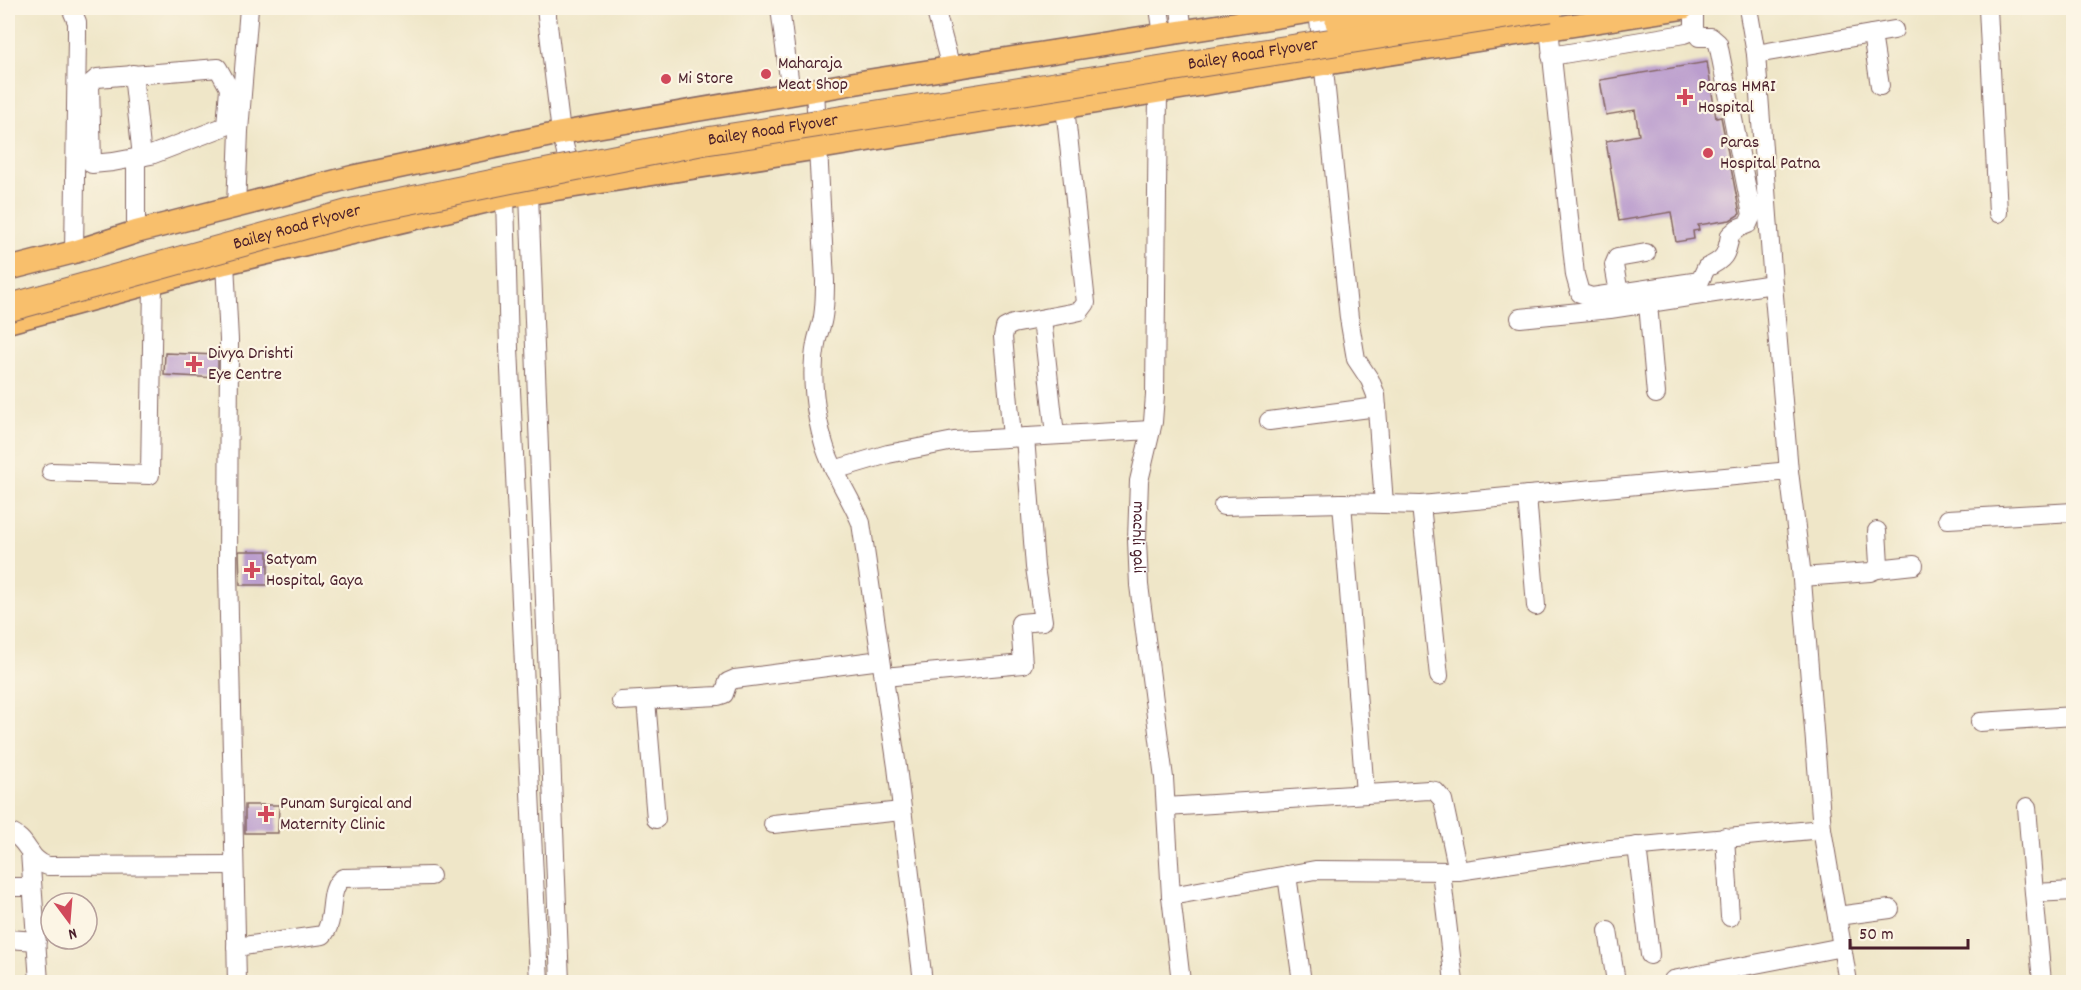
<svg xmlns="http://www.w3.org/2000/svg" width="2081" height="990" font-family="Dekko,sans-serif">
<rect width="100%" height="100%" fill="#fcf5e5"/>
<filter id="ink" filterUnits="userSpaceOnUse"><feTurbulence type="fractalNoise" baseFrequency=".0167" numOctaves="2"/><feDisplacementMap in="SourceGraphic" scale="12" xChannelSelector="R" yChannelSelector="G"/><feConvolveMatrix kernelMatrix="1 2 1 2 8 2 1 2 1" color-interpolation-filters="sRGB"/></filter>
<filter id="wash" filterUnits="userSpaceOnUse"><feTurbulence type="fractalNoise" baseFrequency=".008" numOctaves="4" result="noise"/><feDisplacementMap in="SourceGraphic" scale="24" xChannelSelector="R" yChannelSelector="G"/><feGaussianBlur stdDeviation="1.35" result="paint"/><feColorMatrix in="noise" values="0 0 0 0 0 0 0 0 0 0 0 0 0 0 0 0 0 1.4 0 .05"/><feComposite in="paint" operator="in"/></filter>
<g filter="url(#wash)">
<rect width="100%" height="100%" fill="#efe6c8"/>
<g id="blocks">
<!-- building -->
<g fill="#bb9ece">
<path d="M1707,62L1716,118L1721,117L1740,214L1730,220L1698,225L1699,230L1693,231L1694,239L1676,242L1671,212L1619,221L1606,141L1639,135L1635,110L1606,115L1600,80Z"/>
<path d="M165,353L218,355V378L164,375Z"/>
<path d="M239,551H268V585H240Z"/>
<path d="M245,805H279L278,833H245Z"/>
</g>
</g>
</g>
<g filter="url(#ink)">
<use href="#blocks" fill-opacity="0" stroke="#846562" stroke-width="1.5"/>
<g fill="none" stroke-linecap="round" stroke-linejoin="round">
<!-- minor casing -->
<g stroke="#846562" stroke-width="20">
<g id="minor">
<path d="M71,8L77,22V34L74,252"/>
<path d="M546,8L561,133L572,177"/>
<path d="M780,8L791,94"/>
<path d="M935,8L951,68"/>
<path d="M1159,8L1163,35"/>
<path d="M1180,8L1183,33"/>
<path d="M1748,8L1756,54L1773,284L1789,471L1801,568L1822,829L1848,982"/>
<path d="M1988,8L1998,213"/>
<path d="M1318,10L1349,318L1356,359L1370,380L1376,395L1384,504L1421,505L1789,471"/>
<path d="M1549,28L1575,275L1580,293L1592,297L1700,281L1706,268C1724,260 1727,255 1730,235L1738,228L1748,224L1752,215L1718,43L1711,37H1699L1694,30"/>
<path d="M1872,34L1880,86"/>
<path d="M1756,54L1894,30"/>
<path d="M1551,56L1684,34L1694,30V8"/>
<path d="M218,68L229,88L226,126L151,155L113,162L92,164L90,84L97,78Z"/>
<path d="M133,74L142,157"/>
<path d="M815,90L825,281C825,295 825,309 822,322C820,330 817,337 816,344C810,376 815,414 824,444C832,472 850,496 861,523L897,767L923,982"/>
<path id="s1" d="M1158,92L1155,395L1153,422L1139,481L1137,540L1139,585L1164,778L1171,896L1181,982"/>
<path d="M136,158V232"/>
<path d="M529,194L560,982"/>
<path d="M505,197L509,348L539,982"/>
<path d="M236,207L239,131L249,8"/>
<path d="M225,263L229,340L228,570L237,982"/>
<path d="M1619,293L1614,265L1617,258L1646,253"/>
<path d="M1648,304L1656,394"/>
<path d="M1520,318L1610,309L1773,284"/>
<path d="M1042,319L1055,435"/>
<path d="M1269,421L1377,407"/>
<path d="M1012,437L1003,337L1005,328L1013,324L1071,313L1080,311L1086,303L1065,107"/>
<path d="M834,470L888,454L954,441L1151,430"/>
<path d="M51,472L150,475L153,283"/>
<path d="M1527,495L1536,606"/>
<path d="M1342,503L1365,793"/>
<path d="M1421,505L1439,676"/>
<path d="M1223,506L1342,503L1384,504"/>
<path d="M1948,519L2074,512"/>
<path d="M1877,569L1914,565"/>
<path d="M1802,577L1870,572L1877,569L1879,564L1877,531"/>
<path d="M884,677L1023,664L1020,623L1043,621L1035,567L1025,437"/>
<path d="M646,700L656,819"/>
<path d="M621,701L718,696L724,694L728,682L735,679L881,660"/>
<path d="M1980,722L2074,716"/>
<path d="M1166,807L1429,790L1435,791L1443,800L1458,871"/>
<path d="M2027,807L2034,893"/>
<path d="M773,824L902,811"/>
<path d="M8,832C29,838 27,860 48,866L234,865"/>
<path d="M1725,837L1730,917"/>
<path d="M1637,846L1650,955"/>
<path d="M30,852L39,982"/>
<path d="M1441,871L1454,982"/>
<path d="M1287,875L1302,982"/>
<path d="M8,887H32"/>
<path d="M1171,896L1315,870L1458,871L1611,849L1822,829"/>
<path d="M1837,916L1890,909"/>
<path d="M1608,931L1616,982"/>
<path d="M8,939L37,941"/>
<path d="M236,947L323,935C337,921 326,889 343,878L431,876"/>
<path d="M1673,980L1842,947"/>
<path d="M2042,982L2034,893L2074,891"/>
</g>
</g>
<!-- major casing -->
<g stroke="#846562" stroke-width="25">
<g id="major">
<path d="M8,269L74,252L136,232L356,176L561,133L861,82L1332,8"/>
<path d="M8,322L225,263L505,197L819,148L1324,64L1683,8"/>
</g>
</g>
<!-- minor -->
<use href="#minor" stroke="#fff" stroke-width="18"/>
<!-- major -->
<use href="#major" stroke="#f8bf6c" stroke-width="22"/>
<!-- highway-bridge casing -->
<g stroke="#846562" stroke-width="29" stroke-linecap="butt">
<g id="highway-bridge">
<path d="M1339,22L1428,8"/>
<path id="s2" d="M8,308L353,212L523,177L700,142L1550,8"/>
</g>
</g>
<!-- highway-bridge -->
<use href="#highway-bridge" stroke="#f8bf6c" stroke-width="27"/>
</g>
</g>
<!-- markers -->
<g fill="#d1495b" stroke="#fcf5e5" stroke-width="2">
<circle cx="766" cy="74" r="6"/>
<circle cx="666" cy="79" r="6"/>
<path d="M1682 88h6v6h6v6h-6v6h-6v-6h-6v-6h6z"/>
<circle cx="1708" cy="153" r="6"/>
<path d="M191 355h6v6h6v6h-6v6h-6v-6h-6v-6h6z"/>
<path d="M249 561h6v6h6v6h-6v6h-6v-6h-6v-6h6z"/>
<path d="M263 805h6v6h6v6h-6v6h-6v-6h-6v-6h6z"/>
</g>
<g text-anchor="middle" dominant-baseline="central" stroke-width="4.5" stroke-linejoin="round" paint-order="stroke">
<!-- street labels -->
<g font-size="18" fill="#4a1f2b" stroke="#fcf5e5">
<text stroke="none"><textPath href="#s2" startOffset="1272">Bailey Road Flyover</textPath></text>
<text stroke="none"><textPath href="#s2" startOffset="786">Bailey Road Flyover</textPath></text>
<text stroke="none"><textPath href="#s2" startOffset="300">Bailey Road Flyover</textPath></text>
<text stroke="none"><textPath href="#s1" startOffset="447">machli gali</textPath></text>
</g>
<!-- poi labels -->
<g font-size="18" fill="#4a1f2b" stroke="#fcf5e5" text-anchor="start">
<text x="778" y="64">Maharaja<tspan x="778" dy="21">Meat Shop</tspan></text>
<text x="678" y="79">Mi Store</text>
<text x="1698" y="87">Paras HMRI<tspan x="1698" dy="21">Hospital</tspan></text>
<text x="1720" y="143">Paras<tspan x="1720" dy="21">Hospital Patna</tspan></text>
<text x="208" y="354">Divya Drishti<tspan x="208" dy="21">Eye Centre</tspan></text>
<text x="266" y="560">Satyam<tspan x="266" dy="21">Hospital, Gaya</tspan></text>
<text x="280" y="804">Punam Surgical and<tspan x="280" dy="21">Maternity Clinic</tspan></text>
</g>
</g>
<!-- margin -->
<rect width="2081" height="990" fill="none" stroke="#fcf5e5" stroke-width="30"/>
<!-- north arrow -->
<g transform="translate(69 921) rotate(164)"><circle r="28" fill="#fcf5e5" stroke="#b59f9b" stroke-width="1.5"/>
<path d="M0-4.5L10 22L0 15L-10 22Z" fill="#d1495b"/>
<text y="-9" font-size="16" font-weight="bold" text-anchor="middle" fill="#4a1f2b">N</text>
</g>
<!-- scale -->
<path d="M1850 939v9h118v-9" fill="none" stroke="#4a1f2b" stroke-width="3"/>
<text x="1859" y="939" font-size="18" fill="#4a1f2b" stroke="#fcf5e5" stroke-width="4.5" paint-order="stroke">50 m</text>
</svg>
